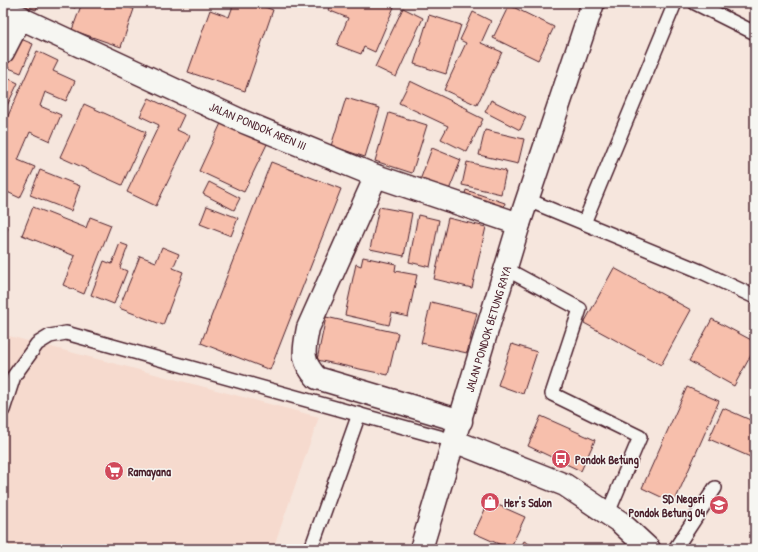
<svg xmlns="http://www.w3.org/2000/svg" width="758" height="552" font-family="'Patrick Hand',sans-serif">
<rect width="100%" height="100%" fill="#f6e6dd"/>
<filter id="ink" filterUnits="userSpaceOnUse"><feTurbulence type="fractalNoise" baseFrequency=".025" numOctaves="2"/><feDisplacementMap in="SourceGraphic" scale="8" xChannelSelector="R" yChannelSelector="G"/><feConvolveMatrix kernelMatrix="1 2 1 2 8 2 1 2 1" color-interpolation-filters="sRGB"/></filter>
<g filter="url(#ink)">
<!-- built -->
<path fill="#f6dace" d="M9,336L319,417L273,549H3V354Z"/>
<!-- building -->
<g fill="#f7bfac" stroke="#4a1f2b">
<path d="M21,3H39L36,10L20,4Z"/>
<path d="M62,3H77L75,8Z"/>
<path d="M82,3H117L134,9L121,47L72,30Z"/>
<path d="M234,3H254L273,10L245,91L188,72L210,10L229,17Z"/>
<path d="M331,3H385L394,7L375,52L364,47L361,54L337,45L348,18L328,10Z"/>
<path d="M509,5L554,27L538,60L493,38Z"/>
<path d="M403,8L423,18L396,77L375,67Z"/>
<path d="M473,12L491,21L481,43L502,52L477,105L444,90L466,43L460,40Z"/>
<path d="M429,15L461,25L446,74L414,64Z"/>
<path d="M16,37L33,44L21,73L4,66Z"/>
<path d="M37,51L58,61L53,71L75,81L66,101L45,92L40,106L61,115L50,141L30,132L18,160L35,167L20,198L3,190V127Z"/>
<path d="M3,76L18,83L3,114Z"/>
<path d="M410,81L468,109L467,111L483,119L467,152L441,139L448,126L399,103Z"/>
<path d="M149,98L184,115L177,130L190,136L156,206L127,192L159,125L140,116Z"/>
<path d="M346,98L380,108L365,157L331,146Z"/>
<path d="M491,100L526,117L520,130L485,112Z"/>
<path d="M84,104L146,132L122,185L60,157Z"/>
<path d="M389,113L427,125L412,173L375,161Z"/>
<path d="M222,121L268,142L244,192L199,171Z"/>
<path d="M485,130L524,139L518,164L479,155Z"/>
<path d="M432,148L461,160L447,195L419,183Z"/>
<path d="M271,162L341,189L270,370L201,343Z"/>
<path d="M467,162L506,171L501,194L462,185Z"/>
<path d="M40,170L80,186L71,211L30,195Z"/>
<path d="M209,182L240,198L234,210L203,194Z"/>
<path d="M466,190L505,203L503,212L463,200Z"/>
<path d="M207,206L238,218L231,236L200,224Z"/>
<path d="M33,207L86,228L90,217L111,225L84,294L63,285L75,256L22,235Z"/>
<path d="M379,207L412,213L404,256L370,249Z"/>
<path d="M418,215L439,220L430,267L409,262Z"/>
<path d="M448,218L486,227L472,288L434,279Z"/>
<path d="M3,225L8,228L3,240Z"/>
<path d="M120,243L128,246L120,268L127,271L114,304L91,295L104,261L112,264Z"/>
<path d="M162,247L179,254L173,268L183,272L163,325L119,308L140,256L156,262Z"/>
<path d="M363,257L396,264L395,271L417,275L408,317L392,313L389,325L345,315L356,264L361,266Z"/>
<path d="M614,268L691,310L661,365L584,323Z"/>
<path d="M431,302L477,313L467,353L421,343Z"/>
<path d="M326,317L398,333L388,375L317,360Z"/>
<path d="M712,319L755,342V348L734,386L689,361Z"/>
<path d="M512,344L537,352L523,394L498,385Z"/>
<path d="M687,387L719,401L674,503L642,488Z"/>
<path d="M723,408L755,422V459L709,439Z"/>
<path d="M541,416L595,440L581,471L528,446Z"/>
<path d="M489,501L525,517L510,549L474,533Z"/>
<path d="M524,541L538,549H520Z"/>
</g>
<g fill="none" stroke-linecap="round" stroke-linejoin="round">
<!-- lane casing -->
<g stroke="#4a1f2b" stroke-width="16">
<g id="lane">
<path d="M695,3L755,33"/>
<path d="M528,200L700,271L755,297"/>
<path d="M584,223L675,3"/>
<path d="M506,269L580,309L552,394L640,437L608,513"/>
<path d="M3,410L14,376L37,344L50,336L66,333L454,441"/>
<path d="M311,549L359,414"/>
<path d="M675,549L715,488"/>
</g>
</g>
<!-- street casing -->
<g stroke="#4a1f2b" stroke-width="25">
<g id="street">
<path d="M3,10L244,122L376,176L519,224"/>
<path d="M3,52L21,17"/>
<path d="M376,176L308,328C304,350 300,360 317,378L461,421"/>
</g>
</g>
<!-- secondary casing -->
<g stroke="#4a1f2b" stroke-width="25">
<g id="secondary">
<path d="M454,441L565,485L620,522L649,549"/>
<path d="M421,549L519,224L593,3"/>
</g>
</g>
<!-- lane -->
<use href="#lane" stroke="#f6f6f2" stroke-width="13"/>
<!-- street -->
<use href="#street" stroke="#f6f6f2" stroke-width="22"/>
<!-- secondary -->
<use href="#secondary" stroke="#f6f6f2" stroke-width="22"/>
</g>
</g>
<!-- icons -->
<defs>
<g id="bus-disc" transform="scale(1)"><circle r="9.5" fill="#d1495b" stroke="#f6f6f2"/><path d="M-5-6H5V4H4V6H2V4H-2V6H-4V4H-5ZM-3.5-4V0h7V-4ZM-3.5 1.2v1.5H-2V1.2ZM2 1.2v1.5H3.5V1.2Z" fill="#fff"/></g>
<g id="supermarket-disc" transform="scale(1)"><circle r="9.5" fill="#d1495b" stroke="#f6f6f2"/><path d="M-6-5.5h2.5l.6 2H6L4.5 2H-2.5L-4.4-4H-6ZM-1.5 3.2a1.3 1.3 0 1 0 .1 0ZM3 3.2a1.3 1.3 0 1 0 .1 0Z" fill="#fff"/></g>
<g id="shop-disc" transform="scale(1)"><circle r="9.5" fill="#d1495b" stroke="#f6f6f2"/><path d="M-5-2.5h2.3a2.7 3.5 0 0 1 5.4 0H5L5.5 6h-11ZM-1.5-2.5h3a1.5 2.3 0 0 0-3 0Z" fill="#fff"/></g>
<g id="school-disc" transform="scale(1)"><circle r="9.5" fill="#d1495b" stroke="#f6f6f2"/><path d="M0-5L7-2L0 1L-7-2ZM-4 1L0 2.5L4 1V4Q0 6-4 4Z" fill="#fff"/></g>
</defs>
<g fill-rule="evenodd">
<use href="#bus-disc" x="561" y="459"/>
<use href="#supermarket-disc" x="114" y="471"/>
<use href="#shop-disc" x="490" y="502"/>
<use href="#school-disc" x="719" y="505"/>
</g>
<g text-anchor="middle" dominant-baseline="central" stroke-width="3" stroke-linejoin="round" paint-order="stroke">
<!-- street labels -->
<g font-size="12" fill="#4a1f2b" stroke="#f6f6f2">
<text transform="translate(258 126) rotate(23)">JALAN PONDOK AREN III</text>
<text transform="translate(488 329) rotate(-73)">JALAN PONDOK BETUNG RAYA</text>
</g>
<!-- poi labels -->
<g font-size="12" font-weight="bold" fill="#4a1f2b" stroke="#f6f6f2" text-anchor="start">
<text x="575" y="459">Pondok Betung</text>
<text x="128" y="471">Ramayana</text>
<text x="705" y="498" text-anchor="end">SD Negeri<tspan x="705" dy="14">Pondok Betung 04</tspan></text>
<text x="504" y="502">Her's Salon</text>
</g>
</g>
<!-- margin -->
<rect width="758" height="552" fill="none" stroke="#f6f6f2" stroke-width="16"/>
<rect x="8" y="8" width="742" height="536" fill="none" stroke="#4a1f2b" stroke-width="1.5" filter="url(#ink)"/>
</svg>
